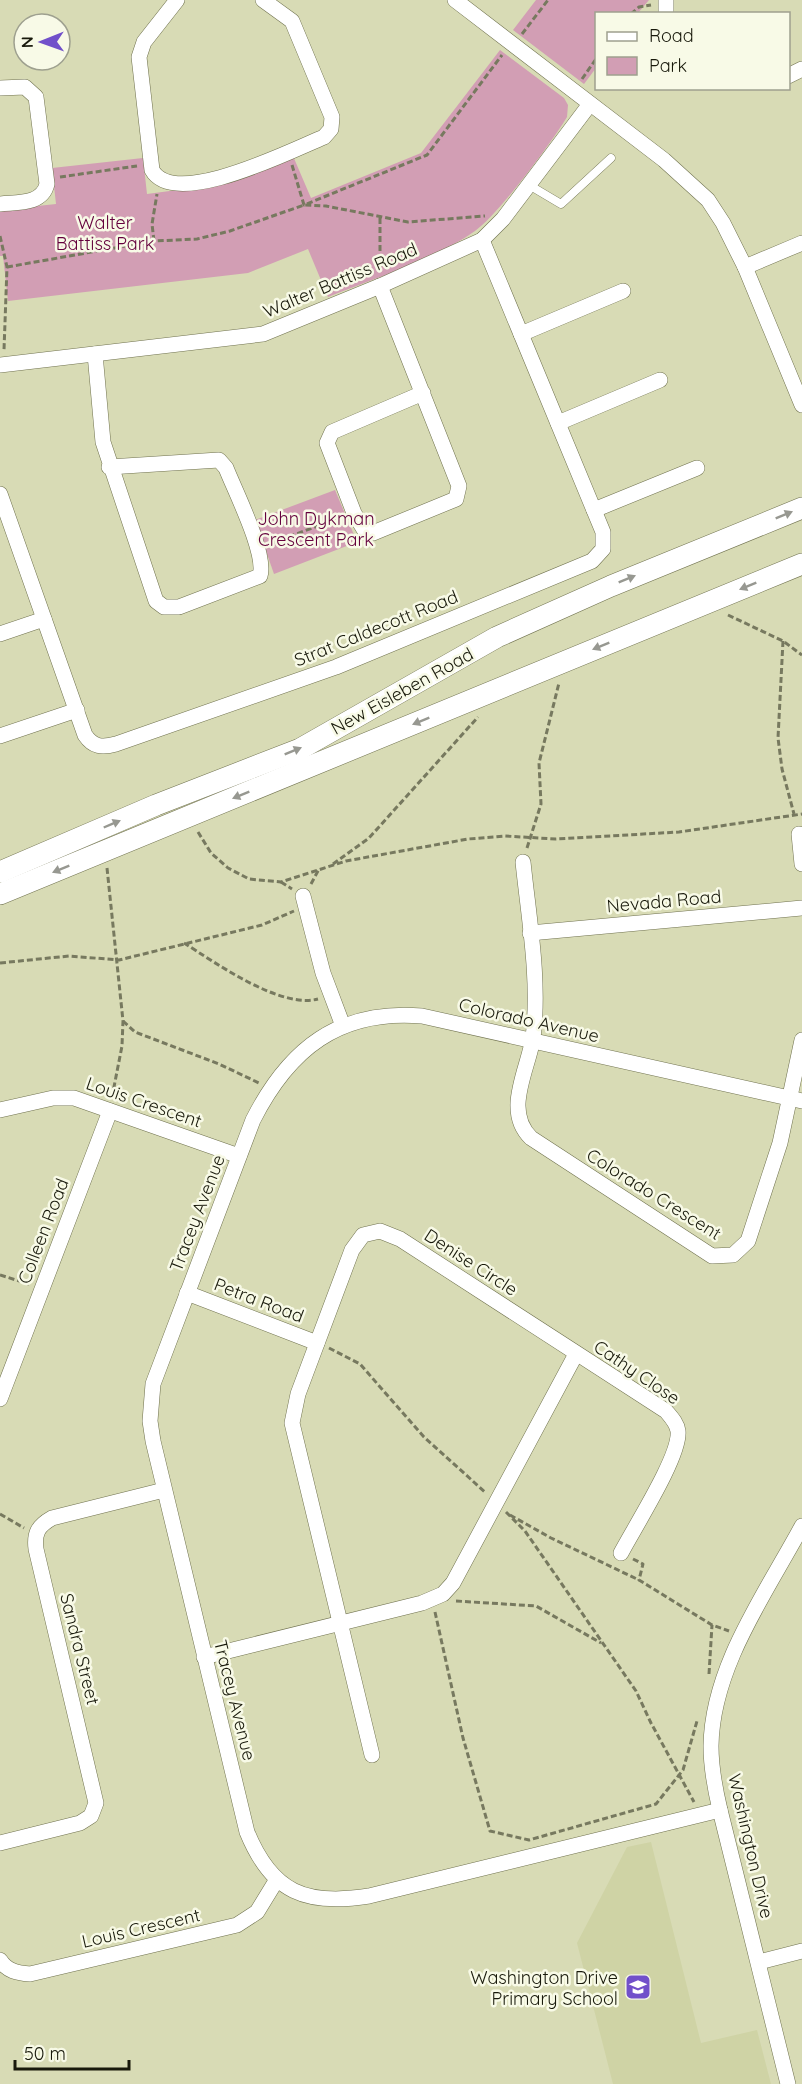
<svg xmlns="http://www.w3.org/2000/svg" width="802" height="2084" font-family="Quicksand,sans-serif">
<rect width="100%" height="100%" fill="#d8dbb5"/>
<!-- built -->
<path fill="#cfd3a5" d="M651,1842L701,2043L757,2030L771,2084H613L577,1943L627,1847Z"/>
<!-- green -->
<g fill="#d29eb4">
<path d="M536,0H649L638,13L596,14V68L584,84L513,30Z"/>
<path d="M500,50L564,98L568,105L567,117C552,142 498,215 475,231C432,261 377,277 328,297L308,249L248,273L8,301L3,256H0V210L56,204L52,168L143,158L147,194L223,184L293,156L311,198L421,153Z"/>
<path d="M335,490L357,542L274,574L255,520Z"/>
</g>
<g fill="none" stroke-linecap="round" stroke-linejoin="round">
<!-- service casing -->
<g stroke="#70724f" stroke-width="9">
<path id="service" d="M529,185L561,204L611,158"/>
</g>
<!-- minor casing -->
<g stroke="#70724f" stroke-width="16">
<g id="minor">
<path d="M177,0L144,42L139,57L152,170C174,210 292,150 324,137L331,129L332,117L292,21L263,0"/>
<path d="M455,0L664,160L708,200L723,223L745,267L802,405"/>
<path d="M666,0V14"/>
<path d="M788,76L802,69"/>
<path d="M0,88L25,87L36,97L47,184C42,205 17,202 0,204"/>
<path d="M745,267L802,243"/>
<path d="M380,286L459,486L456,499L373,533H366L354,513L327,443L332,432L423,393"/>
<path d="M521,334L623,291"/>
<path d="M95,354L103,442L156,601L164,607H179L260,576C267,554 235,491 226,468L219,460L109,467"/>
<path d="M0,365L263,334L380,286L482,240L503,219L590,104"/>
<path d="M558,423L660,380"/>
<path d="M0,494L85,735C93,747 102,748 116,744L336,667L592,561L603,549V532L482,240"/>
<path d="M594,510L697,468"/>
<path d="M0,634L44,619"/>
<path d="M0,736L77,710"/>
<path d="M799,834L802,864"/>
<path d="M523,862C529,920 540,980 533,1038C528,1070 503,1111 531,1138L712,1256L733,1255L748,1241L780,1143L802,1040"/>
<path d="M303,896L323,973L343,1026"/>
<path d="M530,933L802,908"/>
<path d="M0,1110L53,1098H74L239,1156"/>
<path d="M187,1293L317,1343"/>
<path d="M0,1399L110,1111"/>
<path d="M204,1657L422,1603L443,1594L453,1583L576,1354"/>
<path d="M372,1755L292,1423L298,1394L352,1250L363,1235L380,1231L400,1239L666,1411C671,1417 677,1423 678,1431C681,1455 634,1528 621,1553"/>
<path d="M720,1810L369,1896C306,1906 272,1893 247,1832L153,1441L150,1421L153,1384L253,1120C289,1049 339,1009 422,1016L802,1101"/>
<path d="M0,1843L80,1823L91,1816L96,1803L36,1549C34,1533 38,1526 52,1518L164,1490"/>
<path d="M0,1960C7,1971 17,1973 30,1974L237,1925L257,1912L276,1881"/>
<path d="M759,1962L802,1951"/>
<path d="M788,2084L720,1810C715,1789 711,1768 711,1746C712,1667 766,1593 802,1526"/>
</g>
</g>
<!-- secondary casing -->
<g stroke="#70724f" stroke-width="22">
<g id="secondary">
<path d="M0,872L156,805L300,749L497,637L611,586L802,508"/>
<path d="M0,894L802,564"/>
</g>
</g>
<!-- path -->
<g stroke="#77795f" stroke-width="3" stroke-dasharray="6 3" stroke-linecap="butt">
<path d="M631,14L639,7L651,5"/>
<path d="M522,34L548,0"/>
<path d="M582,79L596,59"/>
<path d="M292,165L304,205L427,155L502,55"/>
<path d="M60,177L137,166"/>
<path d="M0,236L7,267L4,350"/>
<path d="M154,241L152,224L157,194"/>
<path d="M7,267L154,241L197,239L230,231L304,205L326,206L408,222L485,216"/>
<path d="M380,269V217"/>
<path d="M272,543L342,517"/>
<path d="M728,615L783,641L802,655"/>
<path d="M783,641L778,738L782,769L794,814"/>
<path d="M198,832L211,853L228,868L249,879L281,882L346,861L468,839L505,836L556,839L679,832L802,814"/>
<path d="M527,848L541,804L539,763L559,683"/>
<path d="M333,864L369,838L478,717"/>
<path d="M107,868L123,1021L122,1046L112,1097"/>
<path d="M281,882L292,889"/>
<path d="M311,884L319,869"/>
<path d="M184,943C216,963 280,1009 318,999"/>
<path d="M0,963L69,956L119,960L262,925L294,911"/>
<path d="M123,1021L135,1032L219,1064L259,1083"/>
<path d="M0,1275L29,1284"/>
<path d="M329,1348L360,1364L424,1437L486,1493"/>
<path d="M506,1512L525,1531L636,1691L651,1723L694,1802"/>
<path d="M0,1514L24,1528"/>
<path d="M510,1515L551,1538L639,1580"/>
<path d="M633,1559L643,1564L639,1580L712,1625L729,1631"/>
<path d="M456,1601L536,1606L601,1643"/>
<path d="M435,1612L463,1738L490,1831L529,1840L656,1804L683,1770L697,1721"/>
<path d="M709,1674L712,1625"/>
</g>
<!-- service -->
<use href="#service" stroke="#fff" stroke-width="8"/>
<!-- minor -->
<use href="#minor" stroke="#fff" stroke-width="15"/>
<!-- secondary -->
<use href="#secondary" stroke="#fff" stroke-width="21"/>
</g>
<!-- one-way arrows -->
<defs><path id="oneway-solid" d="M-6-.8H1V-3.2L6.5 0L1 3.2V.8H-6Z" transform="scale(1.5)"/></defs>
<g fill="#979891">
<use href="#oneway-solid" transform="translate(784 515) rotate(-22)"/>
<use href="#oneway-solid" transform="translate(627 579) rotate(-22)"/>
<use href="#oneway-solid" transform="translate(748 586) rotate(158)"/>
<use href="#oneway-solid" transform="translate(601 646) rotate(158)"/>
<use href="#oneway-solid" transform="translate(421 721) rotate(158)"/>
<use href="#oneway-solid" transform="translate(293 751) rotate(-22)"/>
<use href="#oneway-solid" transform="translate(241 795) rotate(158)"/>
<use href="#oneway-solid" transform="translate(112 824) rotate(-23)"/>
<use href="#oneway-solid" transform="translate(61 869) rotate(158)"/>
</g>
<!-- icons -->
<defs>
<g id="school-square" transform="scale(1.35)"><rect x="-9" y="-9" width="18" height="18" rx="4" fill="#7150ca" stroke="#f8fae7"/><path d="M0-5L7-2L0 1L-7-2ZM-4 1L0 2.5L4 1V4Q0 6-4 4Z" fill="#fff"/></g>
</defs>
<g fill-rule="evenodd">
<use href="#school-square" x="638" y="1987"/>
</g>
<g text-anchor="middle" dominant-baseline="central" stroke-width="5" stroke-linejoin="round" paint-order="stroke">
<!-- park labels -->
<g font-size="18" fill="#64003d" stroke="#f8fae7">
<text x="105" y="222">Walter<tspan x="105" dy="21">Battiss Park</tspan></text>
<text x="316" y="518">John Dykman<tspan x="316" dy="21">Crescent Park</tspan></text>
</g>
<!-- street labels -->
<g font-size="18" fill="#18190b" stroke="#f8fae7">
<text transform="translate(340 280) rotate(-23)">Walter Battiss Road</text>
<text transform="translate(376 628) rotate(-22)">Strat Caldecott Road</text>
<text transform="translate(402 691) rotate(-29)">New Eisleben Road</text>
<text transform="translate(664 901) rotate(-5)">Nevada Road</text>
<text transform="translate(529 1020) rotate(13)">Colorado Avenue</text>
<text transform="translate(144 1102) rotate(19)">Louis Crescent</text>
<text transform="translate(654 1194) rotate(32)">Colorado Crescent</text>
<text transform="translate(197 1213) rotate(-69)">Tracey Avenue</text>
<text transform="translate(43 1231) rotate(-69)">Colleen Road</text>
<text transform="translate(471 1262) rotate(33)">Denise Circle</text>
<text transform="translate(259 1300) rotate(21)">Petra Road</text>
<text transform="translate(637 1372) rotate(34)">Cathy Close</text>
<text transform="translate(80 1649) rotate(76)">Sandra Street</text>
<text transform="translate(235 1700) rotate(76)">Tracey Avenue</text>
<text transform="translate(751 1846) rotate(77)">Washington Drive</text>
<text transform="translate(141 1928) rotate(-13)">Louis Crescent</text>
</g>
<!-- poi labels -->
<g font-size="18" fill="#18190b" stroke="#f8fae7" text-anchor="end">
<text x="618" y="1977">Washington Drive<tspan x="618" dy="21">Primary School</tspan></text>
</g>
</g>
<!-- legend -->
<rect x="595" y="12" width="195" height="78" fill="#f8fae7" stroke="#9ea08f" stroke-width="1.5"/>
<rect x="607" y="32" width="30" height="9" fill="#ffffff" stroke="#9ea08f" stroke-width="1.5"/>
<text x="649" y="42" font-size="18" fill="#18190b">Road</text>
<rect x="607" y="57" width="30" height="18" fill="#d29eb4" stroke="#9ea08f" stroke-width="1.5"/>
<text x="649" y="72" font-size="18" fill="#18190b">Park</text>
<!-- north arrow -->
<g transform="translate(42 42) rotate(269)"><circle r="28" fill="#f8fae7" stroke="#9ea08f" stroke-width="1.5"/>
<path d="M0-4.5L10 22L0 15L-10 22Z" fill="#7150ca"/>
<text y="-9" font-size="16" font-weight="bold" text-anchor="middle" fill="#18190b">N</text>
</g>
<!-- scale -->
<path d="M15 2060v9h114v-9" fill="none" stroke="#18190b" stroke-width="3"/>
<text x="24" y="2060" font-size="18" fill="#18190b" stroke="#f8fae7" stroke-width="4.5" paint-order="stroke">50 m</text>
</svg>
